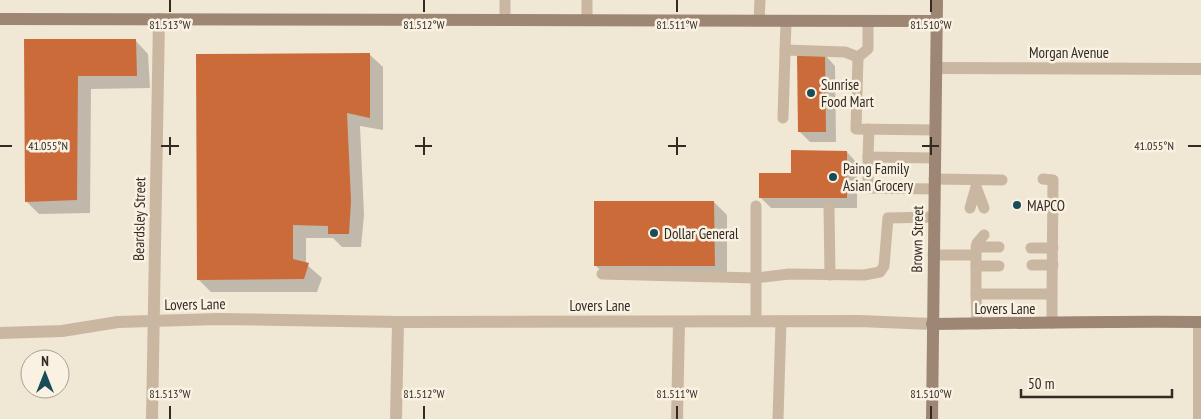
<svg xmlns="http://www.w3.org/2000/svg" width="1201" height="419" font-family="'PT Sans Narrow',sans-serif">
<rect width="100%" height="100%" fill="#f1e7d5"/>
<!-- shadow -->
<g fill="#0003">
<path d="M25,40H135L148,54L150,88L91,89L90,213L39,214L26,201Z"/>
<path d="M369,54L383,67V130L360,126L364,215L361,247H342L333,238H306V264L322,278L317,292H211L198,279Z"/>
<path d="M825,55L835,66L836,142H810L799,131Z"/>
<path d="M847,152L857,163V208H771L760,197L792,175Z"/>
<path d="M714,202L727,215V279H609L596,266Z"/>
</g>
<!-- building -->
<g fill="#cb6b39">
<path d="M24,39H136L137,76H78L77,200L25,202Z"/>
<path d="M370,53V118L347,113L351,201L349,234H328V226L293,225V259L309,263L304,279L197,280L196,54Z"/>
<path d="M797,54H825L826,132H798Z"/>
<path d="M791,150L847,151V198H759V173H791Z"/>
<path d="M594,201H714L715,266H594Z"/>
</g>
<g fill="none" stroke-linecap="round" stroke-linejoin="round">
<!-- lane -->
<g stroke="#cab7a1" stroke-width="11">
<path d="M505,20V0"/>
<path d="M587,20V0"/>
<path d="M759,21L760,0"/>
<path d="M868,21V49L858,57L856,129L935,130"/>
<path d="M785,50L845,52L858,57"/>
<path d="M783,118L786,21"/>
<path d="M868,157L869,129"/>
<path d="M934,179L1002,180"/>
<path d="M1043,179L1053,180L1052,294"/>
<path d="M934,189L868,188V157L934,158"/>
<path d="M829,207L830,275"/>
<path d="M970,208L976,187L984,208"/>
<path d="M976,247H999"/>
<path d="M1031,248H1053"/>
<path d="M976,253L977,243L984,235"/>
<path d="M933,255H976V294"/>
<path d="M1032,265H1053"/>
<path d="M976,266H999"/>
<path d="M602,274L756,278V206"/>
<path d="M756,321V278L789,274L864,275L880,272L884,266L888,218L934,217"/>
<path d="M977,324L976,294H1052V323"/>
<path d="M778,419L781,321"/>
</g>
<!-- street -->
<g stroke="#cab7a1" stroke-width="12">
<path d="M937,68L1201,69"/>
<path d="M0,333L62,331L118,322L219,319L398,322L859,321L932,324"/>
<path d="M152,419L159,19"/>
<path d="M396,419L398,322"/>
<path d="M677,419L679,322"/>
<path d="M1199,419V322"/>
</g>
<!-- secondary -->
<g stroke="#9d8673" stroke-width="12">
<path d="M0,19L936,21"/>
<path d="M932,324C1022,323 1111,321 1201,322"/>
<path d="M932,419L937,0"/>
</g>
</g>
<!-- ticks -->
<path fill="none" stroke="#332a24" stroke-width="2" d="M170,0V12M424,0V12M677,0V12M931,0V12M170,137V155M424,137V155M677,137V155M931,137V155M0,146H12M161,146H179M415,146H432M668,146H686M922,146H939M1188,146H1201M170,406V419M424,406V419M677,406V419M931,406V419"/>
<!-- markers -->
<g fill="#194c56" stroke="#f9f1e1" stroke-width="2">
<circle cx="811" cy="93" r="5"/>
<circle cx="833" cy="177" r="5"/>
<circle cx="1017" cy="205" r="5"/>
<circle cx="654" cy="233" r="5"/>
</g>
<g text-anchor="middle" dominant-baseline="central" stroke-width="5" stroke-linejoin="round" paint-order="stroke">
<!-- street labels -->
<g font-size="15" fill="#332a24" stroke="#f9f1e1">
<text x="1069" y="52">Morgan Avenue</text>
<text transform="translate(139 219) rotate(-89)">Beardsley Street</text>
<text transform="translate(917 239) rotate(-89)">Brown Street</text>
<text transform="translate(195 304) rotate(-1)">Lovers Lane</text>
<text x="600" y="305">Lovers Lane</text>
<text x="1005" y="308">Lovers Lane</text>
</g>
<!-- poi labels -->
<g font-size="15" fill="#332a24" stroke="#f9f1e1" text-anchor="start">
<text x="821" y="84">Sunrise<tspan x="821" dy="17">Food Mart</tspan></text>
<text x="843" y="168">Paing Family<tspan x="843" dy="17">Asian Grocery</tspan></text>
<text x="1027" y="205">MAPCO</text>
<text x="664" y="233">Dollar General</text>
</g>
</g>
<g font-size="12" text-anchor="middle" fill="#332a24" stroke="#f9f1e1" stroke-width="5" stroke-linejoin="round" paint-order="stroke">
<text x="170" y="29">81.513°W</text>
<text x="424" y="29">81.512°W</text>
<text x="677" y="29">81.511°W</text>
<text x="931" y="29">81.510°W</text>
<text x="48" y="150">41.055°N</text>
<text x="1154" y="150">41.055°N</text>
<text x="170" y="398">81.513°W</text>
<text x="424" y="398">81.512°W</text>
<text x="677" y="398">81.511°W</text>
<text x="931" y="398">81.510°W</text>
</g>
<!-- north arrow -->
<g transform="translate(45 374)"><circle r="24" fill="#f9f1e1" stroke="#aaa195"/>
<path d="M0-4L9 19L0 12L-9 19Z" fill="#194c56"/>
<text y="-8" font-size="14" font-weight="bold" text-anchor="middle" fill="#332a24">N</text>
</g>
<!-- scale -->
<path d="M1021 389v8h151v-8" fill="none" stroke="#332a24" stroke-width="2.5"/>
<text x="1028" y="389" font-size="15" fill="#332a24" stroke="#f9f1e1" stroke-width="4" paint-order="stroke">50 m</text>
</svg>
